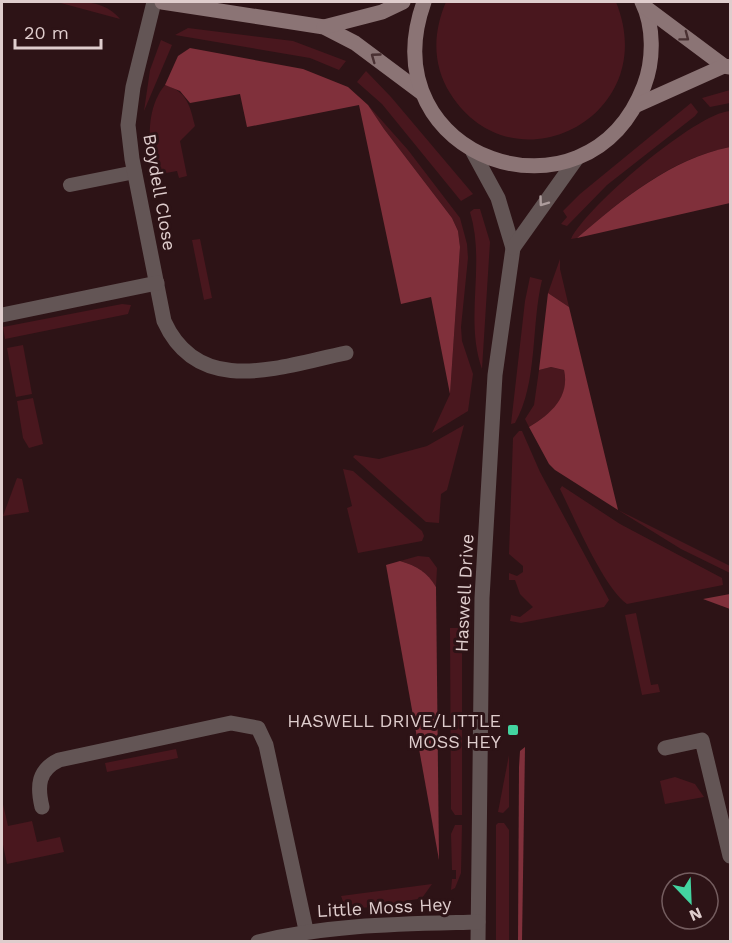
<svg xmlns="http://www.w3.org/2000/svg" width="732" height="943" font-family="'Work Sans',sans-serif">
<rect width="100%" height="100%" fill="#2d1316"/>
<!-- green -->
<g fill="#49171e">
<path d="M57,2C81,1 104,0 120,19Z"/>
<path d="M446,2H616C663,117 512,193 450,93C432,64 433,32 446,2Z"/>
<path d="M188,28L293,41L346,61L339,70L310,58L175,35Z"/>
<path d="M161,40L172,45L144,111L150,70Z"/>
<path d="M366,71L391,97L473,194L461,201L382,104L357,82Z"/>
<path d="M165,85C187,91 190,106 195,126L180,141L187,176L179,178L177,171L155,175L153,157L157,155L156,150L151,151C148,129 150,103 165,85Z"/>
<path d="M730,90V103L710,107L702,98Z"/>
<path d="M691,103L698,112L695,116L607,185L567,226L561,224L567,217L563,211L580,194Z"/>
<path d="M368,105L408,150L460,218L467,244L468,258L461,327L462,341L473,374L468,411L432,433L450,394L460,247L458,231L452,218L384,129Z"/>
<path d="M730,111V147C670,159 622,199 577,238L571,239C586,207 696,113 730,111Z"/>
<path d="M474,209H480L490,242L482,369C464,318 486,265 470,212Z"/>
<path d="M200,239L212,298L204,300L192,240Z"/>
<path d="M560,259V269L569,307L548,293Z"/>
<path d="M530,277L542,280C531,325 538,383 515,423L511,424L525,301Z"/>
<path d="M122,304L131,305L128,314L5,339L3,327Z"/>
<path d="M23,345L32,394L16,397L7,348Z"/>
<path d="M551,367L564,370C570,398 552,413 529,427L525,419L534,405L539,370Z"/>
<path d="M33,398L43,444L29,448L23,438L17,401Z"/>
<path d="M464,425L447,490L441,494L439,523L426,522L353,457L355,455L379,459L427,446Z"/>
<path d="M519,431H522L540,472L609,600L604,607L521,623L510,621L511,615L520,617L533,607L520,594L515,580H509V573L517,576L523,572V566L509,554L513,438Z"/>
<path d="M343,469L353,471L422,531L424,536L422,541L358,553L347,508L352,506Z"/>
<path d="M17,478L22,479L29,512L3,516Z"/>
<path d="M562,486L620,524L722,578L723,585L627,604C603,587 574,517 560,489Z"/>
<path d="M618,510L730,566V573L681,549Z"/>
<path d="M418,556L429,557L437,568L436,587C427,572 417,566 400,561Z"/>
<path d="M636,613L651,685L658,684L660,692L642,695L625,615Z"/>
<path d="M450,628H462V815H455L451,809Z"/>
<path d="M176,749L178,758L107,772L105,763Z"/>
<path d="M509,755V807L503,813L498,812Z"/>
<path d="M675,777L695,784L704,797L665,804L660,781Z"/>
<path d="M2,800L8,826L32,821L37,842L60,837L64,852L7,864L2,840Z"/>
<path d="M498,823H504L509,830V941H496V825Z"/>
<path d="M455,825H462L461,873L455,888L451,890L452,879H456V870H452L451,834Z"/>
<path d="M432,884L422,898C407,901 363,911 349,907C344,906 343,901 341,896Z"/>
</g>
<!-- forest -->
<g fill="#80303b">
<path d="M190,48L303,69L348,87L368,105L384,129L452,218L458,231L460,247L450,394L431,297L401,304L359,105L247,127L240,94L190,103L180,91L165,85L178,56Z"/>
<path d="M730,147V203L577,238C622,199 671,159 730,147Z"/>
<path d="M548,293L569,307L618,510L555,470L549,464L529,427C551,414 570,397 564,370L551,367L539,370Z"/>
<path d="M400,561C417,566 427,572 436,587L439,860L386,565Z"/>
<path d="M730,594V609L703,599Z"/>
<path d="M525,747L522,941L518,942L519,767L520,751Z"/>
</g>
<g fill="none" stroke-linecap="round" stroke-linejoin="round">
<!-- lane -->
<path stroke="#635555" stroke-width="14" d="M70,185L135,172"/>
<!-- street -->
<g stroke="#635555" stroke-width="15">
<path d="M154,2L133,87L128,125L132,159L164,321C199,399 282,366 346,353"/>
<path d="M473,152L498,198L513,248L495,375L482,598L478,942"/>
<path d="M513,248L577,158"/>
<path d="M2,315L157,283"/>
<path d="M665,748L702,740L730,856"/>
<path d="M42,807C37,786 38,770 59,760L231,723L258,728L266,745L306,930"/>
<path d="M258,942C331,924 403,924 478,922"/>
</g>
<!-- secondary -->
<g stroke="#8b7475" stroke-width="15">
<path d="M162,2L324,27L355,43L422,93"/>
<path d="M424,2C368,159 587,234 644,86C654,60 654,26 642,2"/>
<path d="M645,7L724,66L730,67"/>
<path d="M324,27L382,12L403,2"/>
<path d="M637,105L724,66"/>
</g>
</g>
<!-- one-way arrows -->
<defs><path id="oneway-chevron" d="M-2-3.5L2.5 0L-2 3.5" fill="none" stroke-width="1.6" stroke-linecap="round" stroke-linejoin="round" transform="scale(1.5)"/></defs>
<g stroke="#493032">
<use href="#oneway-chevron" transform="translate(685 37) rotate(37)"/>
<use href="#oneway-chevron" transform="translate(375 57) rotate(-144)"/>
</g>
<use stroke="#ad9d9d" href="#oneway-chevron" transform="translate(543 202) rotate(126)"/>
<!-- markers -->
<rect fill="#43d4a0" stroke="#2d1316" stroke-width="2" x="507" y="724" width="12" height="12" rx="3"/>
<g text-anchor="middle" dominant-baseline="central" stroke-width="6" stroke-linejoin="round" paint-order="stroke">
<!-- street labels -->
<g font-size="18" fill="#dfcdcd" stroke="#2d1316">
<text transform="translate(160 192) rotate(80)">Boydell Close</text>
<text transform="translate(464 593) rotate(-87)">Haswell Drive</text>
<text transform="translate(384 907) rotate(-3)">Little Moss Hey</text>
</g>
<!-- poi labels -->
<g font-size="18" fill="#dfcdcd" stroke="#2d1316" text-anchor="end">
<text x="501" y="720">HASWELL DRIVE/LITTLE<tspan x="501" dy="21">MOSS HEY</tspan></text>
</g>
</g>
<!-- border -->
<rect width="732" height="943" fill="none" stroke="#dfcdcd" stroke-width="6"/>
<!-- north arrow -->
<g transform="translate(690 901) rotate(157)"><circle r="28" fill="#2d1316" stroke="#745d5f" stroke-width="1.5"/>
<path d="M0-4.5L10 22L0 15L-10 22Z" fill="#43d4a0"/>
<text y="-9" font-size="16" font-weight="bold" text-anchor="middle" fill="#dfcdcd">N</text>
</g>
<!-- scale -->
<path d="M15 39v9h86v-9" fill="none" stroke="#dfcdcd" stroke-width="3"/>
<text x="24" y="39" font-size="18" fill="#dfcdcd" stroke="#2d1316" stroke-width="4.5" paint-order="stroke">20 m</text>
</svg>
